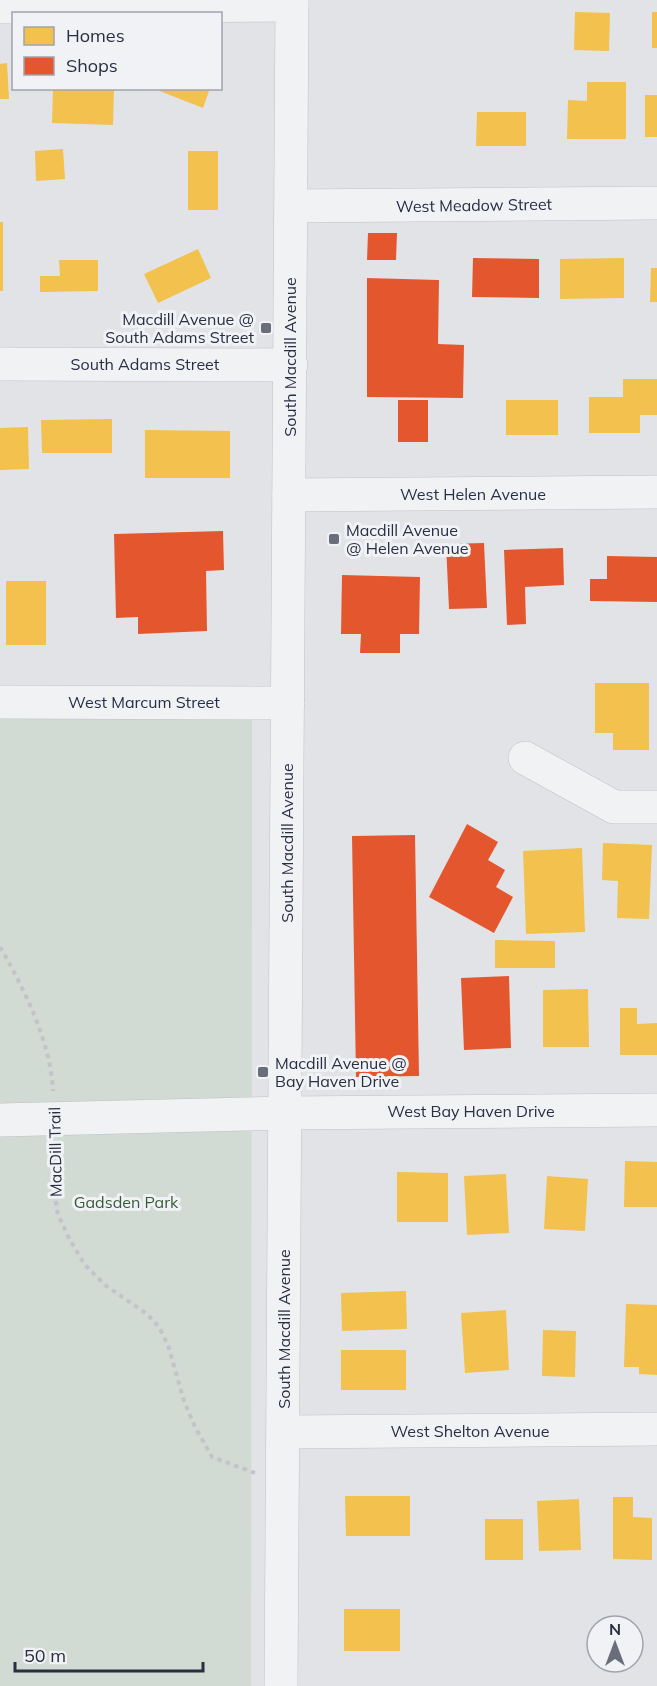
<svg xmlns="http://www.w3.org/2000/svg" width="657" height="1686" font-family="Mulish,sans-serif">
<rect width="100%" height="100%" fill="#e2e3e7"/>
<!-- green -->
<path fill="#d1dad3" d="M252,717L251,1686H0V719Z"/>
<!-- homes -->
<g fill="#f2c14e">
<path d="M575,12L610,13L609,51L574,50Z"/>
<rect x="652" y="12" width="5" height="36"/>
<path d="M7,63L9,99H0V64Z"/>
<path d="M587,82H626V139H567L568,100L587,101Z"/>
<path d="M74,88H114L113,125L52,123L53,89Z"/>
<path d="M152,88H210L203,108Z"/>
<rect x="645" y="95" width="12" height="42"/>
<path d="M477,112H526V146H476Z"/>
<path d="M63,149L65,179L36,181L35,151Z"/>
<rect x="188" y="151" width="30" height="59"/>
<rect x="0" y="222" width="3" height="69"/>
<path d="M198,249L211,278L158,303L144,274Z"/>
<path d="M624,258V298L560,299V259Z"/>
<path d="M59,260H98V291L40,292V276H60Z"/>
<path d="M651,268H657V302H650Z"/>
<path d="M623,379H657V415H640V433H589V397H623Z"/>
<rect x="506" y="400" width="52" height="35"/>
<path d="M112,419V453H42L41,420Z"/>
<path d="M28,427L29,469L0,470V428Z"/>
<path d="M145,430L230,431V478H145Z"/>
<rect x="6" y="581" width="40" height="64"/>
<path d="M595,683H649V750H613V733H595Z"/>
<path d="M603,843L652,845L649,919L617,918L618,881L602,880Z"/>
<path d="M582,848L585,932L526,934L523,851Z"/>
<path d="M495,940L555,941V968H495Z"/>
<path d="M588,989L589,1047H543V990Z"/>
<path d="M620,1008H637V1024L657,1023V1055H620Z"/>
<path d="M625,1161L657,1162V1207H624Z"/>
<path d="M397,1172L448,1173V1222H397Z"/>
<path d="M506,1174L509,1233L467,1235L464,1176Z"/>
<path d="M547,1176L588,1179L585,1231L544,1229Z"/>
<path d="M406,1291L407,1329L342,1331L341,1293Z"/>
<path d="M626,1304L657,1305V1375L639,1374V1367H624Z"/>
<path d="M506,1310L509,1370L465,1373L461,1313Z"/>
<path d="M543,1330L576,1331L575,1377L542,1376Z"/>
<rect x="341" y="1350" width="65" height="40"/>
<path d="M345,1496H410V1536H346Z"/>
<path d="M613,1497H633V1517L652,1518V1560L613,1559Z"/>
<path d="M579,1499L581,1550L539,1551L537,1501Z"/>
<rect x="485" y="1519" width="38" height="41"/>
<rect x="344" y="1609" width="56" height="42"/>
</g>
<!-- shops -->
<g fill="#e4572e">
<path d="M368,233H397L396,260H367Z"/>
<path d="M473,258L539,259V298L472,297Z"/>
<path d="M367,278L439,280L438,344L464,345L463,398L367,397Z"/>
<rect x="398" y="400" width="30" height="42"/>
<path d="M223,531L224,570L206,571L207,631L138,634V617L116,618L114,534Z"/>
<path d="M484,543L487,608L449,609L446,544Z"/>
<path d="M563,548L564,585L525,587L526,624L507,625L504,550Z"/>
<path d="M607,556L657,557V602L590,601V579H607Z"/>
<path d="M342,575L420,577L419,634H400V653H360L361,634H341Z"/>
<path d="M467,824L498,842L488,860L505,870L496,887L513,897L494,933L429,897Z"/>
<path d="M415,835L419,1076L356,1077L352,836Z"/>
<path d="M509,976L511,1048L464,1050L461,978Z"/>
</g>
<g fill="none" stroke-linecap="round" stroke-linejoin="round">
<!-- minor casing -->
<g stroke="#c0c1c5" stroke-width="34">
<g id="minor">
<path d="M0,7L292,5"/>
<path d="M291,206L657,203"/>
<path d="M0,364L291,365"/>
<path d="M289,495L657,492"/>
<path d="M0,702L288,703"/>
<path d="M525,758L614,807H657"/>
<path d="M0,1120L285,1113L657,1110"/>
<path d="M283,1432L657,1429"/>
<path d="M281,1686L292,0"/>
</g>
</g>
<!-- path -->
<g stroke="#c3c4c9" stroke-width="4" stroke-dasharray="4.5 4.5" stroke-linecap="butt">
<path d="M0,947C24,988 51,1043 53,1091"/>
<path d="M54,1147V1191L58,1215L70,1240L85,1265L105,1285L147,1314L159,1327L168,1345L184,1401L195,1427L212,1457L255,1473"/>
</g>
<!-- minor -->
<use href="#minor" stroke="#f1f2f4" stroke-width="33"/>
</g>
<!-- markers -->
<g fill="#6a6d7a" stroke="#f0f2f6" stroke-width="2">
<rect x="260" y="322" width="12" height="12" rx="3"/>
<rect x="328" y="533" width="12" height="12" rx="3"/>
<rect x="257" y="1066" width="12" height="12" rx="3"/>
</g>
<g text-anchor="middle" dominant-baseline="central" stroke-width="6" stroke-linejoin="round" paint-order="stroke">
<!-- street labels -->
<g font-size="16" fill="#292e40" stroke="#f0f2f6">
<text transform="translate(474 205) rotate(-1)">West Meadow Street</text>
<text transform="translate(290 357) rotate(-90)">South Macdill Avenue</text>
<text x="145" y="364">South Adams Street</text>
<text x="473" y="494">West Helen Avenue</text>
<text x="144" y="702">West Marcum Street</text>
<text transform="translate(287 843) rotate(-90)">South Macdill Avenue</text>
<text x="471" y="1111">West Bay Haven Drive</text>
<text transform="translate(55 1152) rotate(-91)">MacDill Trail</text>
<text transform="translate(284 1329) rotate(-90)">South Macdill Avenue</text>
<text x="470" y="1431">West Shelton Avenue</text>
</g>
<!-- poi labels -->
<g font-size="16" fill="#292e40" stroke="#f0f2f6" text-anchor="start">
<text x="254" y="319" text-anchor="end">Macdill Avenue @<tspan x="254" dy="18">South Adams Street</tspan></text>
<text x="346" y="530">Macdill Avenue<tspan x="346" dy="18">@ Helen Avenue</tspan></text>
<text x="275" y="1063">Macdill Avenue @<tspan x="275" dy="18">Bay Haven Drive</tspan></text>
</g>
<!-- park labels -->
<g font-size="16" fill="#385b37" stroke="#f0f2f6">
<text x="126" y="1202">Gadsden Park</text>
</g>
</g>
<!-- legend -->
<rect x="12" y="12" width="210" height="78" fill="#f0f2f6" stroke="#a0a4ad" stroke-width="1.5"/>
<rect x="24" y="27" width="30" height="18" fill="#f2c14e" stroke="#a0a4ad" stroke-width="1.5"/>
<text x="66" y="42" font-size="18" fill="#292e40">Homes</text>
<rect x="24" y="57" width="30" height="18" fill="#e4572e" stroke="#a0a4ad" stroke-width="1.5"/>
<text x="66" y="72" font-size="18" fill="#292e40">Shops</text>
<!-- north arrow -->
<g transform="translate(615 1644)"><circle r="28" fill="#f0f2f6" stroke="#a0a4ad" stroke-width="1.5"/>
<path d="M0-4.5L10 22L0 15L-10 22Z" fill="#6a6d7a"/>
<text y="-9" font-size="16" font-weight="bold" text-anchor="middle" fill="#292e40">N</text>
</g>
<!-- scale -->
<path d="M15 1662v9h188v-9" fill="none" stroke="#292e40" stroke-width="3"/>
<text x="24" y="1662" font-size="18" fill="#292e40" stroke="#f0f2f6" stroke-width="4.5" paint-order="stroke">50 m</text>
</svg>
